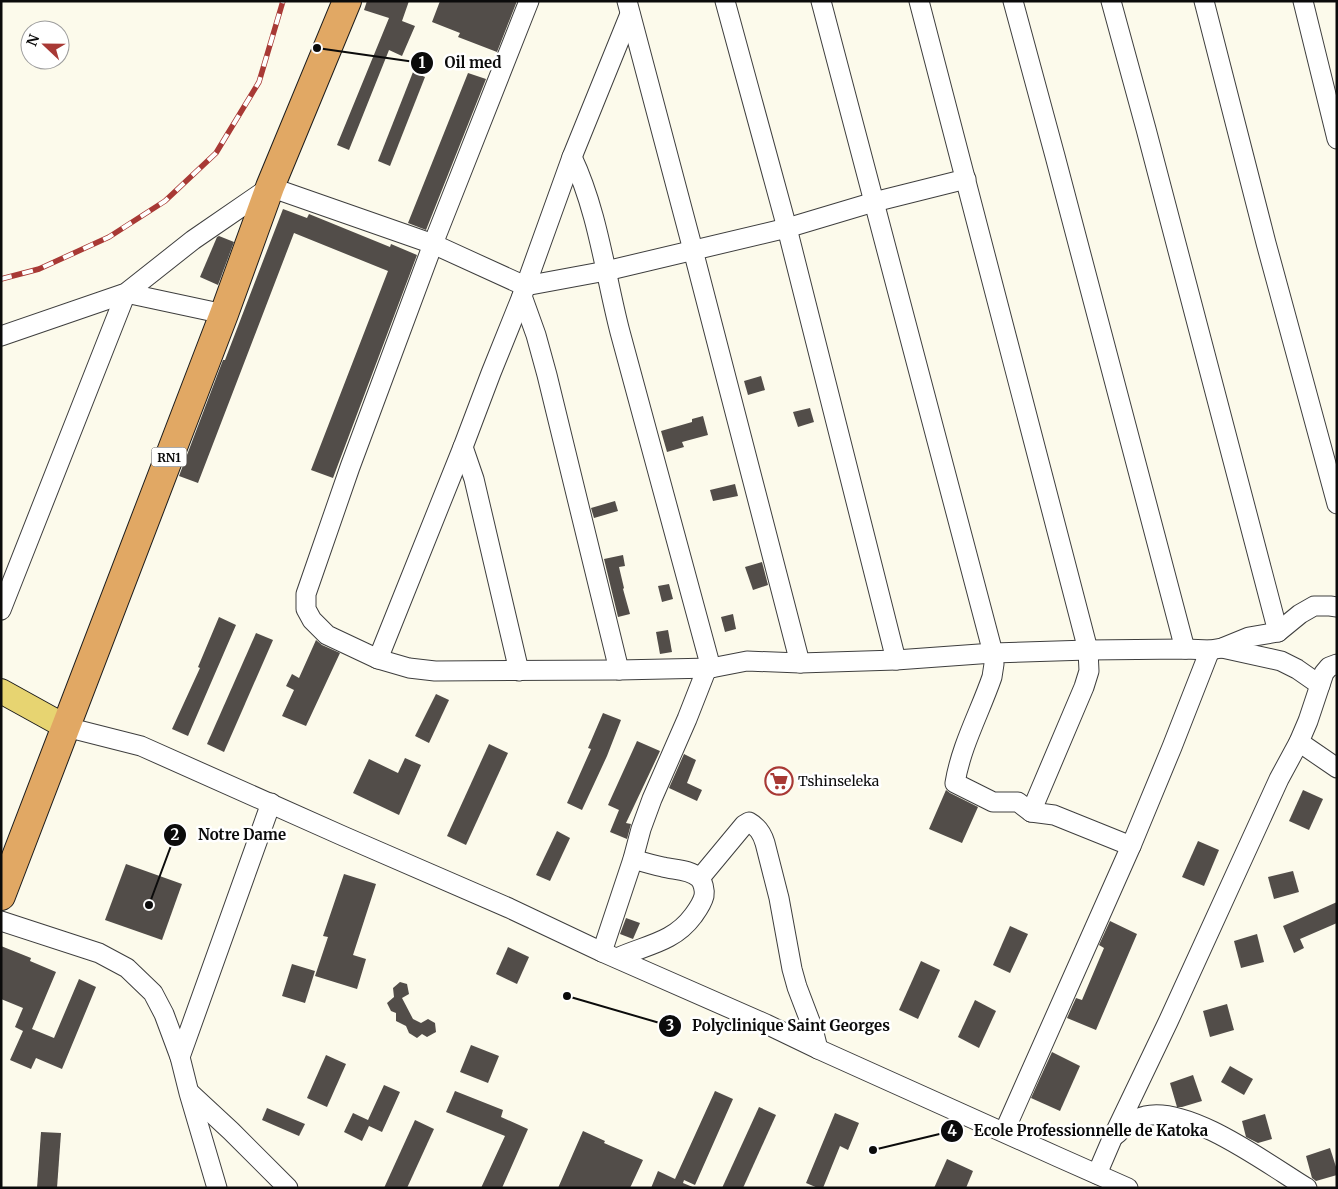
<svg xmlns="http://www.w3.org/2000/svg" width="1338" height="1189" font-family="Merriweather,serif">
<rect width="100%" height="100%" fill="#fcfaeb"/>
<!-- building -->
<g fill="#524d49">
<path d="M367,1H409L402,21L415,26L402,56L389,50L349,150L337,145L389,18L364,10Z"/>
<path d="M440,1H517L497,52L458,37L460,33L432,22Z"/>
<path d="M413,72L425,77L390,166L378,161Z"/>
<path d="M468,73L486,79L426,230L408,223Z"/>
<path d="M283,209L307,218L309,214L390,247L391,244L417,255L333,478L311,470L388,271L294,233L198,483L179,476L223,360H225Z"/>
<path d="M219,236L234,242L218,285L200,277L217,237Z"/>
<path d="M761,376L765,390L748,395L744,381Z"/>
<path d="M810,408L814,422L798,427L793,412Z"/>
<path d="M703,416L708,435L682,442L684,447L667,452L661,431L692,422V419Z"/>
<path d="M735,484L738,496L713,501L710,490Z"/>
<path d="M615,501L618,511L594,518L591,508Z"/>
<path d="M623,555L625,566L619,567L624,588L623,589L630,614L618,617L604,559Z"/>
<path d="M762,562L768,585L753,590L745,567Z"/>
<path d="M669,584L673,599L662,602L658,586Z"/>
<path d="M733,614L736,629L725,632L721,617Z"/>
<path d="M219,617L236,625L188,736L172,729L200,668L198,667Z"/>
<path d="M668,630L672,652L660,654L656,632Z"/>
<path d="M256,633L273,640L224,752L207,744Z"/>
<path d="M316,640L322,645L340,653L306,726L282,716L294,690L286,686L292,674L299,678Z"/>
<path d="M436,694L449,700L429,743L415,736Z"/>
<path d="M603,713L621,720L607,756L582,810L567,803L591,749L588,748Z"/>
<path d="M637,741L660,751L626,823L631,824L627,839L610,832L619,810L608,805Z"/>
<path d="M489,744L508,753L466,845L447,836Z"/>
<path d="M684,754L696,760L687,783L702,790L697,801L669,788Z"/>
<path d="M405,758L421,765L399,815L353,793L369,759L398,773Z"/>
<path d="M946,790L950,793L978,807L962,843L929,829Z"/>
<path d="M1303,790L1323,799L1309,830L1289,821Z"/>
<path d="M557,831L570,838L550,881L536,875Z"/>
<path d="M1198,841L1219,850L1204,886L1182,877Z"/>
<path d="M126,864L182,884L162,940L105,920Z"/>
<path d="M1293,871L1299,892L1274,899L1268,877Z"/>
<path d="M344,874L376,884L353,955L366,959L357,989L315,976L328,937L323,936Z"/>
<path d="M1337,902V923L1300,939L1304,948L1294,953L1283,926Z"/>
<path d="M626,918L640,923L633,939L620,934Z"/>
<path d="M1110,921L1137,934L1096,1030L1067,1018L1076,998L1082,1000L1104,948L1099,945Z"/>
<path d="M1010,926L1028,934L1010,973L993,965Z"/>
<path d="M1257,934L1264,962L1241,968L1234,941Z"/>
<path d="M1,946L31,958L30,961L56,972L32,1029L54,1038L79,979L96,987L62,1069L36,1058L31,1069L10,1060L23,1031L15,1027L23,1008L1,999Z"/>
<path d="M508,947L529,957L517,984L496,974Z"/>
<path d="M921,961L940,970L918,1019L899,1010Z"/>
<path d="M292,964L315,971L305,1003L282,996Z"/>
<path d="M400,982L407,984L409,994L402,998L413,1019L421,1023L428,1019L435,1023L436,1032L427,1037L422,1034L417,1038L409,1033L406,1026L396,1021V1013L391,1011L387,1003L394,997L393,988Z"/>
<path d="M975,1000L996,1011L979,1048L958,1037Z"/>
<path d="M1227,1004L1234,1030L1210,1037L1203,1011Z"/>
<path d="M471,1045L499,1056L488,1083L460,1072Z"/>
<path d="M1052,1052L1080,1066L1060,1111L1031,1098Z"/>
<path d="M326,1055L346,1064L327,1107L307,1098Z"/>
<path d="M1230,1066L1253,1079L1244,1095L1221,1082Z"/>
<path d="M1193,1075L1202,1101L1182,1107H1177L1170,1083Z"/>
<path d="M384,1085L400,1092L382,1132L369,1126L362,1141L344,1132L353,1113L368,1120Z"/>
<path d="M455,1091L503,1110L501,1117L528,1129L502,1188H481L505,1136L446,1112Z"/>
<path d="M715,1091L733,1099L695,1185L684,1180L683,1183L695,1188H651L658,1171L675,1179Z"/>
<path d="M759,1107L776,1115L743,1188H722Z"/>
<path d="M267,1108L305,1124L299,1136L262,1120Z"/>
<path d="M835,1113L859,1123L848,1150L840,1146L823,1188H818L806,1183Z"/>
<path d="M1265,1114L1272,1139L1258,1143L1246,1137L1242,1121Z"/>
<path d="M415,1120L434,1129L407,1188H384Z"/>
<path d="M583,1131L605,1141L604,1143L643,1160L630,1188H558Z"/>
<path d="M41,1132L61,1133L57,1188H37Z"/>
<path d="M1330,1148L1337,1170V1175L1316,1181L1312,1178L1306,1156Z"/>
<path d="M947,1159L973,1171L966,1188H934Z"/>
</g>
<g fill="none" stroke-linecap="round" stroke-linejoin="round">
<!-- minor casing -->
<g stroke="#3e3e3e" stroke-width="21">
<g id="minor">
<path d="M529,1L433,244L350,467L306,594V609L312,620L327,635L378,659L409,668L435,671L619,670L711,668L747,661L800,663L896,660L993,653L1088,650L1185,649L1210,650L1222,648L1249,637L1278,632L1300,614L1314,606H1330L1337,607"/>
<path d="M627,1L693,250L800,663"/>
<path d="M725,1L787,228L896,660"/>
<path d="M821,1L993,653L994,664L992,677C980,712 961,746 955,783L993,802H1018L1031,812L1054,815L1131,846"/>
<path d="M919,1L1088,650L1089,671L1084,687L1031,812"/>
<path d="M1013,1L1055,156L1185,649"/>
<path d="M1111,1L1146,129L1278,632"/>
<path d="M1204,1L1266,243L1337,504"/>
<path d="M1303,1L1337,139"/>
<path d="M572,157C598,212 605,274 620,332C650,444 681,556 711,668"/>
<path d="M522,296L536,335L547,375L619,670"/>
<path d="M1,336L126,293L193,240L270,187L433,244L525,286L606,271L787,228L874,202L966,179"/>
<path d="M463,447L474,479L519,671"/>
<path d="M1,610L126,293L224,314"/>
<path d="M1222,648L1281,661L1297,669L1320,685"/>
<path d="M378,659L463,447L491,373L522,296L572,157L630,14"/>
<path d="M66,727L141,746L343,836L509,908L602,952L766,1024L818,1049L1058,1157L1128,1188"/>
<path d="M1299,742L1337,768"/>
<path d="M700,878L744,825L749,822C758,827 762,833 765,843L779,898L792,969L797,987L813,1029L818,1049"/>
<path d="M1,921L99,953L127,968L153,993L164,1014L180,1057L189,1093L217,1188"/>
<path d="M602,952L633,859L641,829L652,799L687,719L707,668"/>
<path d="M617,958C645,945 673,943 693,916C698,909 702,904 704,896C705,890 703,882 699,878C690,869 674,870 663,867C653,865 643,862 633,859"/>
<path d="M180,1057L271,803"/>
<path d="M190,1093L231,1131L288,1188"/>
<path d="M1004,1132L1131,846L1172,747L1210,650"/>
<path d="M1117,1134C1124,1126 1134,1118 1145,1116C1189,1105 1269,1165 1307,1188"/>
<path d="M1097,1174L1112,1139L1168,1022L1279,779L1299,742L1308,721L1324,673L1329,667L1337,664"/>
</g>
</g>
<!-- major casing -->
<g stroke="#1c1c1c" stroke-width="26">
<path id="major" d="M1,691L66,727"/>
</g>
<!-- highway casing -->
<g stroke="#1c1c1c" stroke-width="30">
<path id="highway" d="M1,896L224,314L270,187L347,1"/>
</g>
<!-- minor -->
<use href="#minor" stroke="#fff" stroke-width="19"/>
<!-- major -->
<use href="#major" stroke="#e7d471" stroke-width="24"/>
<!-- highway -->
<use href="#highway" stroke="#e1a864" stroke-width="28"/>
<!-- rail casing -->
<g stroke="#a83935" stroke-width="5.5">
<path id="rail" d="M1,279L39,269L109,237L165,201L216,153L259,82L283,1"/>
</g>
<!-- rail -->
<use href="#rail" stroke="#fff" stroke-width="4" stroke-dasharray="11" stroke-linecap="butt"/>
</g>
<!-- icons -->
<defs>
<g id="supermarket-ring" transform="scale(1.4375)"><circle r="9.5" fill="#fff" stroke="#a83935" stroke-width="1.5"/><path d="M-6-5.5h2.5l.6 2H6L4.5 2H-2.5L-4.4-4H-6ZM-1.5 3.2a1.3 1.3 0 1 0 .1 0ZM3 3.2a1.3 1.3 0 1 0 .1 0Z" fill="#a83935"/></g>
</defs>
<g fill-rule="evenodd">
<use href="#supermarket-ring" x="779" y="781"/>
</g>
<g text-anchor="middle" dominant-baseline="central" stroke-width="5" stroke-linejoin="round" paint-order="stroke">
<!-- shield labels -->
<rect fill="#fff" stroke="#545454" stroke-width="1" x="151.5" y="447.5" width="35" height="19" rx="4"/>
<g font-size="12" font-weight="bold" fill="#0b0b0b">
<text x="169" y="457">RN1</text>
</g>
<!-- poi labels -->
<g font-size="14" fill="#0b0b0b" stroke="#fff" text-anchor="start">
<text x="798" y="781">Tshinseleka</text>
</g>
</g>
<!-- callouts -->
<path fill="none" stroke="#0b0b0b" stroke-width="2" d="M317 48L422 63M149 905L175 835M567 996L670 1026M873 1150L952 1131"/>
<g fill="#0b0b0b" stroke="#fff" stroke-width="2">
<circle cx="317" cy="48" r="5"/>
<circle cx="149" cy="905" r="5"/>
<circle cx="567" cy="996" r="5"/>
<circle cx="873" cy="1150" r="5"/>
<circle cx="422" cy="63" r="12"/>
<circle cx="175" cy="835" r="12"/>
<circle cx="670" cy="1026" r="12"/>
<circle cx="952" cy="1131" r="12"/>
</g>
<g font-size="15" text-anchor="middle" font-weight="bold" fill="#fff">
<text x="422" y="68">1</text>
<text x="175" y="840">2</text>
<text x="670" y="1031">3</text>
<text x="952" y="1136">4</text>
</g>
<g font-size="15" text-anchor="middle" font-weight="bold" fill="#0b0b0b" stroke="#fff" stroke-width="5" stroke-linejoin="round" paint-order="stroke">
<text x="473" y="68">Oil med</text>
<text x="242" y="840">Notre Dame</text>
<text x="791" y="1031">Polyclinique Saint Georges</text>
<text x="1091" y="1136">Ecole Professionnelle de Katoka</text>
</g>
<!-- border -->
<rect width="1338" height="1189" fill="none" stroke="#0b0b0b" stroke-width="5"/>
<!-- north arrow -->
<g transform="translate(45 45) rotate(292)"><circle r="24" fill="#ffffff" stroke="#9d9d9d"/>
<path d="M0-4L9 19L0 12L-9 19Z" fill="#a83935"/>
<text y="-8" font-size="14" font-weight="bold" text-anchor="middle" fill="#0b0b0b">N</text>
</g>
</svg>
